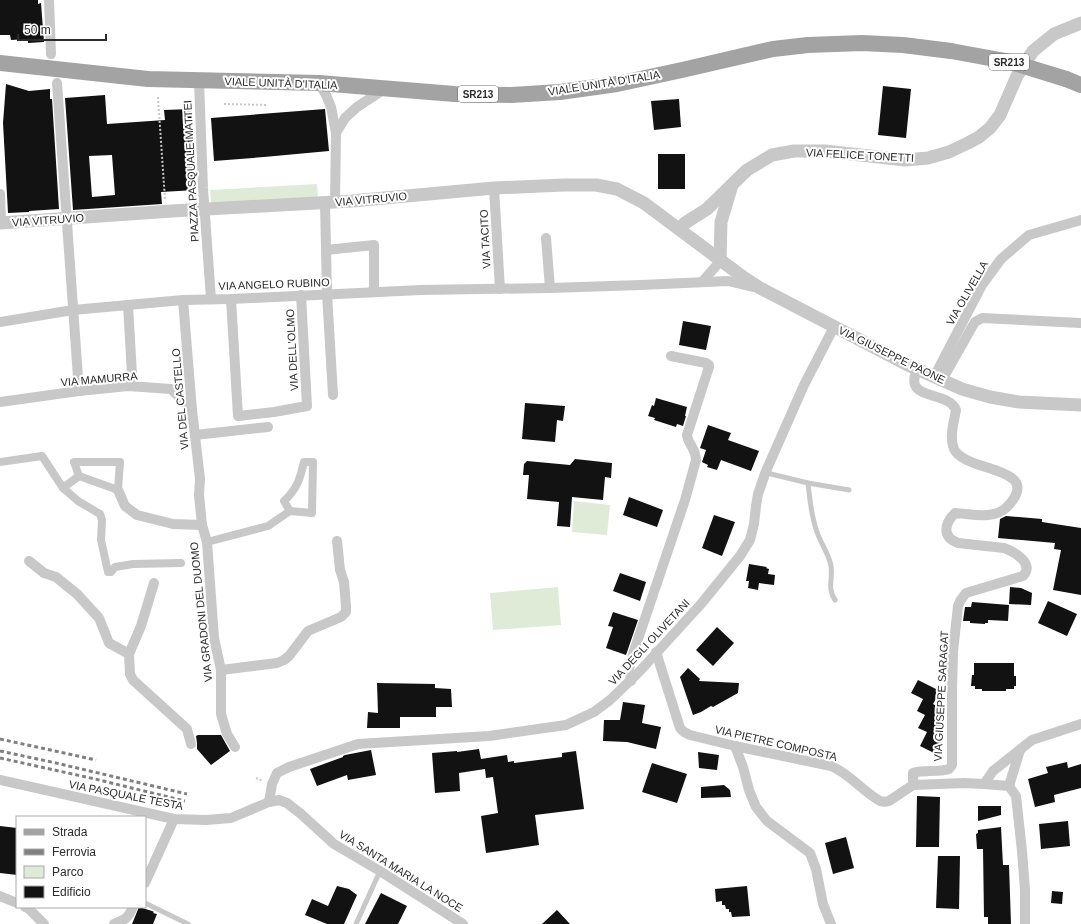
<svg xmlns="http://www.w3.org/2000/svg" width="1081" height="924" font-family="Helvetica,sans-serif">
<rect width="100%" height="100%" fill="#fff"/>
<!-- green -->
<g fill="#dfebd7">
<path d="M317,184L318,198L211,204L210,190Z"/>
<path d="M574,501L610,505L607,535L572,532Z"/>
<path d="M558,587L561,625L493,630L490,593Z"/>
</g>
<!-- building -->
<g fill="#121212" fill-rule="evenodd">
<path d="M0,0H38V4L41,3L44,42L28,43V39L11,40L10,35H0Z"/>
<path d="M6,84L29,91L50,89V99H52L59,209L29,211V212L8,213L3,123Z"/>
<path d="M883,86L911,89L906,138L878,135Z"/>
<path d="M105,95L107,124L165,120L164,110L191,109L196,190L161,192L162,204L73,210L65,98ZM112,155L115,195L92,197L89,156Z"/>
<path d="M679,99L681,127L654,130L651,101Z"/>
<path d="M325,109L329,151L264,157L214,161L211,118Z"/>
<rect x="658" y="154" width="27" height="35"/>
<path d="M683,321L711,326L706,350L679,345Z"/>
<path d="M656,398L687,407L685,416H686L683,426L677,424L676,427L654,420L655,418L648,416L652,405L654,406Z"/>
<path d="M525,403L565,406L563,421L557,420L555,442L522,439Z"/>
<path d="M708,425L731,433L728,440L759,451L751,471L721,460L717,470L707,467L708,465L702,462L706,450L700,448Z"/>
<path d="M575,459L612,463L611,478L605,477L603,500L572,497L570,527L557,526L559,502L527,499L529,475H523L524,464L527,461L570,465Z"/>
<path d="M629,497L663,510L657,527L623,515Z"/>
<path d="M714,515L735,522L722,556L702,548Z"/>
<path d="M1006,516L1042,519V522L1081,528V595L1053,590L1061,550L1054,549L1055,543L998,538L1000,519Z"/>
<path d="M749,564L767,567L766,568L769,569L768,574L775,575L774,585L759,583L758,590L748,588L749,581H746Z"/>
<path d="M620,573L646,582L640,601L613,591Z"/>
<path d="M1010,587L1021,588L1032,593L1031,605L1009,604Z"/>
<path d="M1048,601L1077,614L1067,636L1038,623Z"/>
<path d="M972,602L1009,605L1008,621L988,620V623H985V624L970,623V621H963L965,607H971Z"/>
<path d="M613,612L638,620L626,655L606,648L613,627L608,626Z"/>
<path d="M717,627L734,643L713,666L696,650Z"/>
<path d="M974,663H1014V676H1016V686H1014V689H1006V691H982V689H975V686H971L972,675H974Z"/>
<path d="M688,668L700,679L699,681L739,683L738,693L713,707L711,706L701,712L693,715L680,677Z"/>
<path d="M918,680L940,691L933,704L942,709L936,721L942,724L935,737L943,740L936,754L920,746L927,732L918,728L925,715L917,711L923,699L911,693Z"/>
<path d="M377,683L435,684V688L451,689L452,707H436V717H400V728H367L368,712L378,713Z"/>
<path d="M623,702L645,705L642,723L661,727L656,749L627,742L603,741L604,720H620Z"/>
<path d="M198,735H221L230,751L211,765L197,749V743L196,736Z"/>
<path d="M479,749L481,759L507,755L508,762L514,761V763L562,757V753L576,751L584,809L535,815L539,845L486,853L481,816L498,813L493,777L486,778L485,769L459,773L460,791L435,793L432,753L457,751V752Z"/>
<path d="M371,750L376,775L348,780L347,775L317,786L310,769L343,757V756L345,755Z"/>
<path d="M698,752L719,755L717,770L699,768Z"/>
<path d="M1067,762L1068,768L1081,764V788L1054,795L1055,802L1035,807L1028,779L1048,773L1046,767Z"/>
<path d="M652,763L687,774L677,803L642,792Z"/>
<path d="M724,785L730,790L731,797L701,798V787Z"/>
<path d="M917,796L940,797L939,847H916Z"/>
<path d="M978,806H1001V815L978,821Z"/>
<path d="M1068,821L1070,846L1041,849L1039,824Z"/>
<path d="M0,826L17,828V875L0,873Z"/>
<path d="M1001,827L1003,865H1009L1011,924H988V917H984L983,849H977L976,834L978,833V830Z"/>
<path d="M846,837L854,868L833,874L825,843Z"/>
<path d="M938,856H960L959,909L936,908Z"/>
<path d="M337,886L349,889L357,895L344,924H327L305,915L312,899L328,906Z"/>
<path d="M747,886L750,916L732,917L731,912H729V909H726L725,905H722V901L716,902L715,889Z"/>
<path d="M1052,891L1063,892L1062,904L1051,903Z"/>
<path d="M381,893L407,906L398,924H365Z"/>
<path d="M139,907L152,911L154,912L153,913L157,914L153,924H132Z"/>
<path d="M557,910L570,924H542Z"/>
</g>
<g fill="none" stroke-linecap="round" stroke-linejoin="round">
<!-- path -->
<g stroke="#c8c8c8" stroke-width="2" stroke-dasharray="2 2" stroke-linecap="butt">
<path d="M158,97L165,200"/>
<path d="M224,104L268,105"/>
<path d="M256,778L263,781"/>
</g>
<!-- service -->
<g stroke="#c8c8c8" stroke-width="5">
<path d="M766,471L771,474L808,483L849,490"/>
<path d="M808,483C810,500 811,516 817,532C821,544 829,554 831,566C833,579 827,588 835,600"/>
<path d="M145,903L188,924"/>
<path d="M356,924L380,871"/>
</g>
<!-- pedestrian -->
<g stroke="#c8c8c8" stroke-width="8">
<path d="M0,462L42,456L63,488L78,501L100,514L102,520L101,540L108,572"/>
<path d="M74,462H120L118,490L79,476Z"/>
<path d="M304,462H313L312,513L290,511L284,501C297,489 300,479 304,462Z"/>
<path d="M63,488L79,476"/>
<path d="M207,542L268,526L290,511"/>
<path d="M111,572L115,567L133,564L181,563"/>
</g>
<!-- minor -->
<g stroke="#c8c8c8" stroke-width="10">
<path d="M49,0L51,54"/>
<path d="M199,81L203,188L211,299"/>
<path d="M57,83L79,391"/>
<path d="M319,83L326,95L331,107L336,133"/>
<path d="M494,188L500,289"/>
<path d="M0,194L1,223"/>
<path d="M325,203L327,294L333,395"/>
<path d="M335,203L336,133L345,118L357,107L386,88"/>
<path d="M546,238L550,288"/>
<path d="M326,250L374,245V292"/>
<path d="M702,282L716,266L720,260"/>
<path d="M231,299L238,416L274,412L307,406L301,295"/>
<path d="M183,300L192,410L200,479L199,495L202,525L207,542L214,638L221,670V714L227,734L235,747"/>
<path d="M128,305L132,374L128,386"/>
<path d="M0,322L73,310L183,300L231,299L421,290L550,288L641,285L728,281L753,287"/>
<path d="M934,377L982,285L1001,259L1029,235L1081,220"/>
<path d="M942,380L972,327L975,322L982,318L1081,323"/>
<path d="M0,402L79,391L128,386L171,389L192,410"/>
<path d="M195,435L268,427"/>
<path d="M118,490L125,506L137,515L173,524L202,525"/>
<path d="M29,561L44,573L56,577L77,594L99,618L109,643L129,654L130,674L133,680L187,729L191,744"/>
<path d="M656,652L680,728L684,732L690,735L735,746L831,766C850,774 862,791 880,801C883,802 886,802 889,801L913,785L964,783L984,784L1009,786L1016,796L1022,851L1025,890V924"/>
<path d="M129,654L141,626L154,583"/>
<path d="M221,670L277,663L284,660L289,656L308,631L341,617L346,612V606L344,582L340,570L337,541"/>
<path d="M631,681L629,669L634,651L685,500L696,460C696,449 688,444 687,435L709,367V365L706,363L671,356"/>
<path d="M735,746L743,767L749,790L756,807L767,821L810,853L816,869L823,904L831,924"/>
<path d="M0,780L174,819L206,820L231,818L269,802L279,800L287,803L301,814L334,844L380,871L463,924"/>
<path d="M984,784L993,771L1032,740L1081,724"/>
<path d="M913,785V773C925,769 937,773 949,769L952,765V689L953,652L958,606L960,601L966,593L1023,576C1035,564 1015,552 1004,548L958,543C942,537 944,524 955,513C972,514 994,520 1007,507C1046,466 965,473 954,449C949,437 954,422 956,410C950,394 920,398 915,385C913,380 915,374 917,369"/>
<path d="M1009,786L1020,750"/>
<path d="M269,802L272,784L277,773L289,767L358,744L489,736L566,725L594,712L610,700L639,672L701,604L740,556L750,540L754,524L756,506L758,494L766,471L804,385L834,327"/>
<path d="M145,883L174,819"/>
<path d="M0,896L17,903"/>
<path d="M25,907L28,908L44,924"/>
<path d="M114,924C125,920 128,918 133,907"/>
</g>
<!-- tertiary -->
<g stroke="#c8c8c8" stroke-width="13">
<path d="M0,223L172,211L352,201L494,188L564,185H596L617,189L644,203L743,277L760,288L908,365L962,389L990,397L1019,402L1081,405"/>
<path d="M679,229L685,223L707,209L747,170L772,155L794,151H825L905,160L928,158L949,152L968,143L979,137L990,128L1000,115L1017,76L1033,51L1054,34L1081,23"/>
<path d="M720,260L721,222L732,185"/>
</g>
<!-- primary -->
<g stroke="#a3a3a3" stroke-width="16">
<path d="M0,63L148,79L319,83L454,94L511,95L560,92L617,84L682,70L773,49L808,45L862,43L903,45L951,51"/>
<path d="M1066,79L1081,85"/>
</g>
<!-- rail -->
<g stroke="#808080" stroke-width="3" stroke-dasharray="4 3" stroke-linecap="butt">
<path d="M0,739L96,760"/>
<path d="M0,751L56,763L187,794"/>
<path d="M0,758L95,779L185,801"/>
</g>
<!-- primary-bridge -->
<path stroke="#a3a3a3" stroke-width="16" d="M951,51L1011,62L1066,79"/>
</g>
<g text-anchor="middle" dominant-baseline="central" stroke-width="4" stroke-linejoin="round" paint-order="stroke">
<!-- shield labels -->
<g fill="#fff" stroke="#6b6b6b" stroke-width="1">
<rect x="989" y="54" width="40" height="16" rx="3"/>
<rect x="458" y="86" width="40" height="16" rx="3"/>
</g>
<g font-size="10" font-weight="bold" fill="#2b2b2b">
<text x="1009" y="62">SR213</text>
<text x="478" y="94">SR213</text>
</g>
<!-- street labels -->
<g font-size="11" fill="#2b2b2b" stroke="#fff">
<text transform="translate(281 83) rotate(2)">VIALE UNITÀ D'ITALIA</text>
<text transform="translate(604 83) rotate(-9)">VIALE UNITÀ D'ITALIA</text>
<text transform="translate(860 155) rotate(3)">VIA FELICE TONETTI</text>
<text transform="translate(191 171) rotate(-93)">PIAZZA PASQUALE MATTEI</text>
<text transform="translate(371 199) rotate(-5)">VIA VITRUVIO</text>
<text transform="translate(48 220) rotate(-4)">VIA VITRUVIO</text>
<text transform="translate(485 239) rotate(-93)">VIA TACITO</text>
<text transform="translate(274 284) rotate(-2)">VIA ANGELO RUBINO</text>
<text transform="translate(967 293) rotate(-60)">VIA OLIVELLA</text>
<text transform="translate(292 350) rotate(-93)">VIA DELL'OLMO</text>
<text transform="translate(892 355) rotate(26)">VIA GIUSEPPE PAONE</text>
<text transform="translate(99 379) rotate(-5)">VIA MAMURRA</text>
<text transform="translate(180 399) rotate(-95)">VIA DEL CASTELLO</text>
<text transform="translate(201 612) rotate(-96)">VIA GRADONI DEL DUOMO</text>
<text transform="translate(649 642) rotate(-47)">VIA DEGLI OLIVETANI</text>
<text transform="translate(941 696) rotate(-87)">VIA GIUSEPPE SARAGAT</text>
<text transform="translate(776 743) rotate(13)">VIA PIETRE COMPOSTA</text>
<text transform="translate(126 795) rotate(11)">VIA PASQUALE TESTA</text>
<text transform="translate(401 871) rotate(32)">VIA SANTA MARIA LA NOCE</text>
</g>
</g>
<!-- legend -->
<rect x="16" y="816" width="130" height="92" fill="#ffffff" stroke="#aaaaaa"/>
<rect x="24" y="829" width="20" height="6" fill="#a3a3a3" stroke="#aaaaaa"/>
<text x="52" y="836" font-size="12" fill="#2b2b2b">Strada</text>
<rect x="24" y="849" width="20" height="6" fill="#808080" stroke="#aaaaaa"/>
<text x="52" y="856" font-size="12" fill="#2b2b2b">Ferrovia</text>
<rect x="24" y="866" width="20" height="12" fill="#dfebd7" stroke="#aaaaaa"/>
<text x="52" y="876" font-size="12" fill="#2b2b2b">Parco</text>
<rect x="24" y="886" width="20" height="12" fill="#121212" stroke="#aaaaaa"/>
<text x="52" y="896" font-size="12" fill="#2b2b2b">Edificio</text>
<!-- scale -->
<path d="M18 34v6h88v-6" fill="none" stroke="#2b2b2b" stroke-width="2"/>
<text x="24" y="34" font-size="12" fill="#2b2b2b" stroke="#ffffff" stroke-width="3" paint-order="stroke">50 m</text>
</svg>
